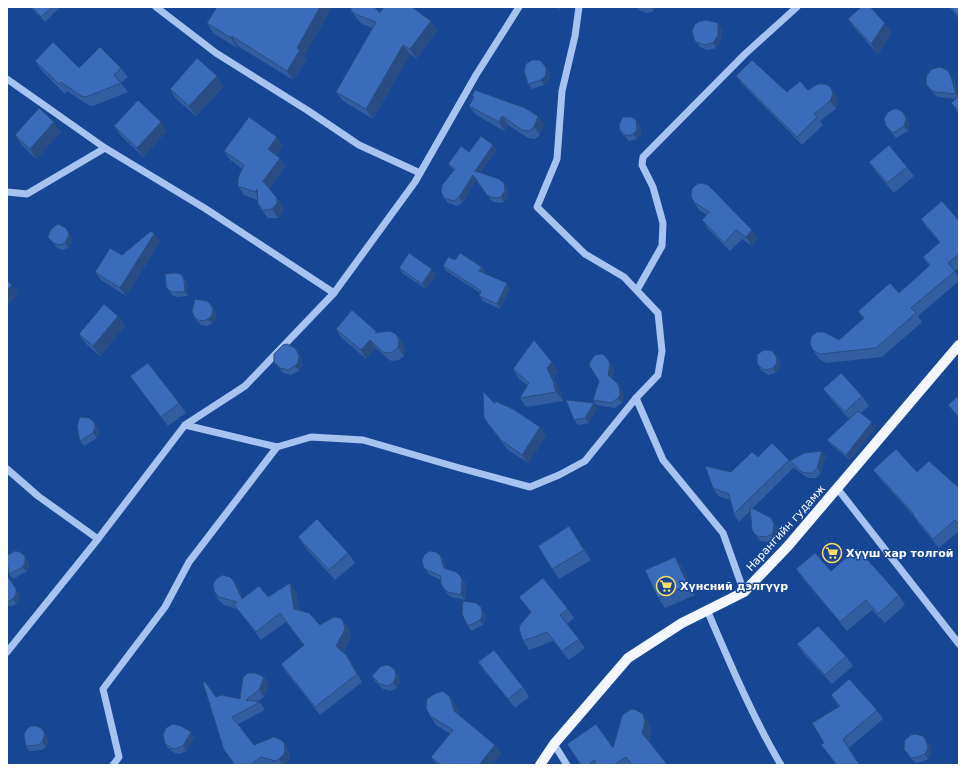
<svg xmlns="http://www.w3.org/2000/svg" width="966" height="772" font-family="'DejaVu Sans',sans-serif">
<rect width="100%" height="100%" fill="#174695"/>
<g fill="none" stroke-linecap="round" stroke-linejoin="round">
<!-- minor -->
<g stroke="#a7c4f1" stroke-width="7">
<path d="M156,7L216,53L307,110L359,145L420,173"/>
<path d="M579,7L575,36L562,91L557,159L537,207L585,254L624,277L658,313L662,351L658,375L636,398"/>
<path d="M7,79L105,148"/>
<path d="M7,192L27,194L105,148L206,209L334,293"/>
<path d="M637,290L662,246L663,223L653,187L642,165L643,157L745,54L797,7"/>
<path d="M185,425L277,447L311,437L363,440L456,467L530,487L559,475L585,461L636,398L663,460L723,533L744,592"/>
<path d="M7,469L38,496L98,539"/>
<path d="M837,488L959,644"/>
<path d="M707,610C730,663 752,716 781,765"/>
<path d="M7,652L98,539L185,425L245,386L334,293L415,182L476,75L519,7"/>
<path d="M554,744L567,765"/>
<path d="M113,765L119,757L103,689L165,607L189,562L277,447"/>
</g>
<!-- major -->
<path stroke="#f1f6ff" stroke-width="10" d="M540,765L554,744L628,658L682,623L744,592L788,546L959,345"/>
</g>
<!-- wall -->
<g fill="#335da1">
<path d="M30,7H59V8L45,22Z"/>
<path d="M217,7H332L304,56L307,59L293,80L238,46L237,48L213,33L207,23Z"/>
<path d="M556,7H566L559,9Z"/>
<path d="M637,7H657L654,11L647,13L639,10Z"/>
<path d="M949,7H959V19Z"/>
<path d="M351,11L380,13L431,21L437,31L416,59L410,54L373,119L343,101L336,92L373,28L362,24L358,20Z"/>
<path d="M848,19L892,33L878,54L855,29Z"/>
<path d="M718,23L722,28L721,40L716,48L708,50L700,47L694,39Z"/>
<path d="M35,61L79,68H121L128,77L121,83L128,92L93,106L88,105L67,91L65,94L41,70Z"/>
<path d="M550,72L549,80L544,85L532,89L528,84Z"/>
<path d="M736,76L787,92L808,90L836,95L838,102L836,109L820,121L823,125L802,145L742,84Z"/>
<path d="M954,79L958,96H959V114L951,103L956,99L939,97L935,95L926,84Z"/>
<path d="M224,86L196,116L176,99L170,89Z"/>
<path d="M472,96L544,124L540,135L535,139L528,138L508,125L504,131L475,114L469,106L473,98Z"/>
<path d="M903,112L907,117L910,124L908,131L896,138L890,131L886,126Z"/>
<path d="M640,125L641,135L637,139L629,141L622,134L619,129Z"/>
<path d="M114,126L167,131L143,157L120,135Z"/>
<path d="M61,132L36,159L22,145L15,135Z"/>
<path d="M493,145L497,150L480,173L504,183L508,188V196L504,202L501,203L494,202L491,200L476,180L463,202L457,206L448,203L444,198L454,170L452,169L448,164L469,152Z"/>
<path d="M283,146L276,155L280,158L286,166L269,189L283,207L284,211L278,218H268L259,206L257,200L244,195L238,186L243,169L230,160L224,151Z"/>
<path d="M869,162L907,167L914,176L894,193L876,172Z"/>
<path d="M694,202L758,238L752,246L742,239L730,251L708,229L702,220L707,215L699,210Z"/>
<path d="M921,219L959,221V268L955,271L959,277V281L918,316L922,322L882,357L826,363L819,359L813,350L839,340L863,319L858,311L899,293L929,266L923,257L940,243L927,228Z"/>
<path d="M66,228L72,239V242L68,248L62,250L57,248L48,237Z"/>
<path d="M154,234L160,242L126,296L101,280L95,272L122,255Z"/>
<path d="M455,260L482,267L485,272V273L510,288L500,309L483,301L479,296L480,293L446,271L443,266Z"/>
<path d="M399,268L436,274L426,289L402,273Z"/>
<path d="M182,275L188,285V296L176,297L172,295L166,286Z"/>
<path d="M211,305L215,310L216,315L215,320L212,324L207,326L201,325L197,321L194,316Z"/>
<path d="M118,316L125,326L100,356L86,344L79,334Z"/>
<path d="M336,329L377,332V333L396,334L402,342L405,349L404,356L399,360L392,361L389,360L376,348L366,359L341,337Z"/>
<path d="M298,353L302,360L301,368L299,371L291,375L283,373L274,362Z"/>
<path d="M780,361V368L776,373L768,375L761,370L758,365Z"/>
<path d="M613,366L614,369L612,379L621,389L623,392V400L622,403L615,408L596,405L593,400Z"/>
<path d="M513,369L559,371L553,377L560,390L563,401L526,407L520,398L527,385L519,379Z"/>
<path d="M130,376L179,403L186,413L168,426Z"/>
<path d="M823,389L862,396L869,406L861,413L872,422L876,427L850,460L831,445L827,440L849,419L830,398Z"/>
<path d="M959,395V419L948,405Z"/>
<path d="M495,404L540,427L546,436L528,463L507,449L486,421Z"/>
<path d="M597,408L589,423L578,425L574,420Z"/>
<path d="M94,422L97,426L99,432L97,438L84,446L80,441Z"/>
<path d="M822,451L826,456L821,473L816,478H809L806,477L793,467H794L753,508L774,523L778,529L777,536L775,539L768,542L761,541L758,538L752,530L750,511L739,522L734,514L731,500L718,496L713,488L731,472L758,457L789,460L790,461Z"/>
<path d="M873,470L917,472L959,488V531L939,548L919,524L913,515L880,479Z"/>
<path d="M576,536L591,560L559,579L552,569Z"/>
<path d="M298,537L348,553L355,563L335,580L305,547Z"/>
<path d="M440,555L444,560L446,569L465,582L466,585L465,600L451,597L448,595L441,584V580L430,575L428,573L424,568Z"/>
<path d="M28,561L29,567L26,572L13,579L9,574Z"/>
<path d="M682,566L695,595L665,608L658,598Z"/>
<path d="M796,569L899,595L905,605L885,623L872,610L847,631L803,579Z"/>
<path d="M7,580L19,594V599L17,604L12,606H7Z"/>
<path d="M233,580L239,588L243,598L268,597L296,591L299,610L320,625L343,621L349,629L351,636L350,639L343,652L346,655L352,663L362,682L320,715L286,672L281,664L304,646L286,622L261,640L237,609L224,605L219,600L214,591Z"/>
<path d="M519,597L568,609L574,618L567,624L585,648L569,660L553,641L529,650L523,641L530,612Z"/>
<path d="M481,607L486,616L485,622L483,625L471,631L468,626Z"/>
<path d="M797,644L846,656L853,666L832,684L804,654Z"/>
<path d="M478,662L523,687L529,697L515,708L485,672Z"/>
<path d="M395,670L398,675L400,682L397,688L390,691L383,689L375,681L372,676Z"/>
<path d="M264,677L269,685L264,697L257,702H260L265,710L238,724L254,745L284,742L288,750L290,757L289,761L286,765H270L266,764L264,765H232L233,763L224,750L216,697L240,699Z"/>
<path d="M831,695L877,710L883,719L849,748L860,765H836L821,745L824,743L839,707Z"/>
<path d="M450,697L456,706L459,715L495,745L501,753L492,765H437L431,757L450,734L436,725L430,716Z"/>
<path d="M643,714L649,723L651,731L649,741L667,765H581L613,748Z"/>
<path d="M44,732L47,737L48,742L46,747L42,750L29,751L26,746Z"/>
<path d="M194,737L186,751L179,754L175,753L168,748L165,743Z"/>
<path d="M925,739L929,744L931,752L928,759L922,762L915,763L904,749Z"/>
</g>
<!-- shaded-wall -->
<g fill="#294c83">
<path d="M320,7H332L304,56L307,59L293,80L287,71L297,48Z"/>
<path d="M651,7H657L654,11Z"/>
<path d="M431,21L437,31L416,59L410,49Z"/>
<path d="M718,23L722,28L721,40L716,48L713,43Z"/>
<path d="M885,23L892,33L878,54L871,44Z"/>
<path d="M232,36L238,46L237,48L231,38Z"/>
<path d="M403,45L410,54L373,119L366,109Z"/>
<path d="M542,62L550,72L549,80L544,85L541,80Z"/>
<path d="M950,74L954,79L959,99L956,94Z"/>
<path d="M217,76L224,86L196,116L189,106Z"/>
<path d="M831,88L836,95L838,102L836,109L830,101Z"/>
<path d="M903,112L907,117L910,124L908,131L904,126Z"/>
<path d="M502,116L508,125L504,131L499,122Z"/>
<path d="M538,116L544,124L540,135L534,127Z"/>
<path d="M636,120L640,125L641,135L637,139L633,134Z"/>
<path d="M54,122L61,132L36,159L30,149Z"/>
<path d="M161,122L167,131L143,157L137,148Z"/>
<path d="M277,137L283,146L274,158L268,149Z"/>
<path d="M493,145L497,150L478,176L475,171Z"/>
<path d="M280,158L286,166L269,190L263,181Z"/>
<path d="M473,175L476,180L463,202L459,197Z"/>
<path d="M504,183L508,188V196L504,202L501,197Z"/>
<path d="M257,189L261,201L255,192Z"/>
<path d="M277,198L283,207L284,211L278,218L272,209Z"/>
<path d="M66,228L72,239V242L68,248L65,243Z"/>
<path d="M752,230L758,238L752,246L746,237Z"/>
<path d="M154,234L160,242L126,296L120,288Z"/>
<path d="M482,267L485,272L483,276L479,271Z"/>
<path d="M432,269L436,274L426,289L422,284Z"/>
<path d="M184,280L188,285V296L185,292Z"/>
<path d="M507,283L510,288L500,309L497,304Z"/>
<path d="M12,285L18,294L7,306V290Z"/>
<path d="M211,305L215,310L216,315L215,320L212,324L208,319Z"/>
<path d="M118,316L125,326L100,356L93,346Z"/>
<path d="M396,334L402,342L405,349L404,356L398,347Z"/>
<path d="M370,340L376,348L366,359L361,350Z"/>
<path d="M295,348L302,360L301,368L299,371L295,366Z"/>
<path d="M776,356L780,361V368L776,373L773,368Z"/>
<path d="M609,361L613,366L614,369L612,380L608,375Z"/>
<path d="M552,362L559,371L553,377L560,390L563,401L556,392L547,368Z"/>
<path d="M618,384L623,392V400L622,403L618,398Z"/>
<path d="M594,403L597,408L589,423L585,418Z"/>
<path d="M94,422L97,426L99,432L97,438L93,433Z"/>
<path d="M872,422L876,427L850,460L846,455Z"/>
<path d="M540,427L546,436L528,463L522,455Z"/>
<path d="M822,451L826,456L821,473L817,468Z"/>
<path d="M771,518L778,529L777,536L775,539L772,534Z"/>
<path d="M569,526L576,536L591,560L584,550Z"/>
<path d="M440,555L444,560L447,573L444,568Z"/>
<path d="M25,556L28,561L29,567L26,572L23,567Z"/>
<path d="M675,557L682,566L695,595L688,585Z"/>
<path d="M461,577L465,582L466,585L465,600L461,595Z"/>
<path d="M9,578L19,594V599L17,604L13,599Z"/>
<path d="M233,580L239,588L247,607L242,599Z"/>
<path d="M290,583L296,591L300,617L294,609Z"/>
<path d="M481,607L486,616L485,622L483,625L480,620Z"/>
<path d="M343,621L349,629L351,636L350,639L341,654L336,646Z"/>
<path d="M346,655L352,663L362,682L357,674Z"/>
<path d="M395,670L398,675L400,682L397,688L393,683Z"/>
<path d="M264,677L269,685L264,697L259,690Z"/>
<path d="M450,697L456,706L460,719L454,711Z"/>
<path d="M643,714L649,723L651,731L649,742L642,733Z"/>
<path d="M44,732L47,737L48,742L46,747L42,742Z"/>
<path d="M191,732L194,737L186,751L183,746Z"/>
<path d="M925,739L929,744L931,752L928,759L925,754Z"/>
<path d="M284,742L288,750L290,757L289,761L286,765H283L279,759Z"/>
<path d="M495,745L501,753L492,765H479Z"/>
</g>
<!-- building -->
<g fill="#3b6cbb" stroke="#294c83">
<path d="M32,7H52L41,17Z"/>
<path d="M217,7H320L297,48L300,50L287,71L232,36L231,38L207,23Z"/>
<path d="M351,7H374L380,13L384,7H412L431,21L410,49L403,45L366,109L336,92L376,22L355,14L351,11Z"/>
<path d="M861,7H870L885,23L871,44L848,19Z"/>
<path d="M951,7H959V17Z"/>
<path d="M706,20L718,23V35L713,43L704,45L696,42L694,39L692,31L695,24L698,22Z"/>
<path d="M53,42L79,68L100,47L121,68L114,75L121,83L86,97L81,96L61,82L59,84L35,61Z"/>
<path d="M197,58L217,76L189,106L170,89Z"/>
<path d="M532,60H539L542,62L546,68V75L541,80L528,84L524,71L526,64Z"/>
<path d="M752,60L787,92L800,81L808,90L818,84H825L828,85L831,88L833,94L830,101L814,114L817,117L797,137L736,76Z"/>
<path d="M940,67L948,71L950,74L956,94L935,92L931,90L926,84L927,75L932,69Z"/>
<path d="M475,90L525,108L538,116L534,127L529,131L522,130L502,116L499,122L469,106L474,97L472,96Z"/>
<path d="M959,96V111L951,103Z"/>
<path d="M138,100L161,122L137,148L114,126Z"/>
<path d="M39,108L54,122L30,149L15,135Z"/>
<path d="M893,109H897L903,112L906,119L904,126L893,133L886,126L884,119L887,113Z"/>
<path d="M249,117L277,137L268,149L280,158L263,181L277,198V203L272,209L262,210L258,203L257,189L255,192L238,186V178L244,165L224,151Z"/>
<path d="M623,117H631L636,120L637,130L633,134L626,136L619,129L620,122Z"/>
<path d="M481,136L493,145L475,171L499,179L504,183L505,191L501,197L497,198L491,197L487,195L473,175L459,197L454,201L444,198L441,192L442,185L455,169L448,164L461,146L469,152Z"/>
<path d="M889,145L907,167L887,183L869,162Z"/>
<path d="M701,183L708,185L752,230L746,237L736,230L724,243L702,220L709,212L694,202L691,196L692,189L697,184Z"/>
<path d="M942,201L959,221V254L948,263L955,271L911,308L916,313L876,348L820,354L813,350L810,344L811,337L817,332H824L839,340L864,318L858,311L890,283L899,293L930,265L923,257L940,242L921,219Z"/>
<path d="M58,224L66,228L69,234L68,237L65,243L59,245L53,243L48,237L51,229Z"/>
<path d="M151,231L154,234L120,288L95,272L110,248L122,255Z"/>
<path d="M409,253L432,269L422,284L399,268Z"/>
<path d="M460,253L482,267L479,271L507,283L497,304L479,296L481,291L443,266L448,257L455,260Z"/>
<path d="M177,273L182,275L184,280L185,292H173L168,290L166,286L165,274Z"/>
<path d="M7,280L12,285L7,290Z"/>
<path d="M195,299L207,301L211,305L213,310L212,315L208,319L203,321L198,320L194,316L192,311Z"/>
<path d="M104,304L118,316L93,346L79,334Z"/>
<path d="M352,310L377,332L375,333L390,331L396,334L399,340L398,347L393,352L386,353L383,352L370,340L361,350L336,329Z"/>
<path d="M534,340L552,362L547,368L553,381L556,392L520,398L529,383L513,369Z"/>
<path d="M287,344L295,348L299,355L298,363L295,366L288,370L280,368L274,362V354L283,345Z"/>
<path d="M765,350L772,351L776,356L777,363L773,368L764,370L758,365L757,362V355L762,351Z"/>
<path d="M602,354L605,356L609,361L610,364L608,375L618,384L619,387L620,395L618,398L611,403L593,400L599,381L589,365L591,360L595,355Z"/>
<path d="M148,363L179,403L161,417L130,376Z"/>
<path d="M841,373L862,396L845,412L823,389Z"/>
<path d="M483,391L495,404V401L513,409L540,427L522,455L501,440L486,421L484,418Z"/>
<path d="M959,395V417L948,405Z"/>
<path d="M566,400L594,403L585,418L574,420Z"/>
<path d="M858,411L872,422L846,455L827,440Z"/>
<path d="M80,417L89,418L94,422L95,427L93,433L80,441L77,426Z"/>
<path d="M772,443L789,460L734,514L729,494L713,488L705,466L731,472L752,452L758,457Z"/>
<path d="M896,449L917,472L929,461L959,488V524L955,520L933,539L913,515L914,514L873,470Z"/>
<path d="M822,451L817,468L812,473H806L802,472L790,461L804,453Z"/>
<path d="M750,507L771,518L774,524L773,531L772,534L765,537L757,536L754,533L752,530Z"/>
<path d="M317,519L348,553L329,570L298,537Z"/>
<path d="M569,526L584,550L552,569L538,546Z"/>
<path d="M857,548L899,595L878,614L866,600L840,622L796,569L815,553L831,571Z"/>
<path d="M15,551L20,552L25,556V562L23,567L9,574L7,561V555Z"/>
<path d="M429,551L436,552L440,555L444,568L456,572L461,577L462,580L461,595L448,592L445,590L441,584V576L427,570L424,568L422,561L424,555Z"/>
<path d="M675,557L688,585L658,598L645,570Z"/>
<path d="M223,575L230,577L233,580L242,599L259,586L268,597L290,583L294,609L309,613L320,625L334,617L340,618L343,621L345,628L344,631L336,646L346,655L357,674L315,707L281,664L304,645L280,613L256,632L234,605L237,602L219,597L214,591L213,584L217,578Z"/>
<path d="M9,578L16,589V594L13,599L7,602V580Z"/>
<path d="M543,578L568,609L560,615L579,639L562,651L547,632L523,641L519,629L520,625L531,612L519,597Z"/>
<path d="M463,601L476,603L481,607L482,611V617L480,620L468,626L462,614Z"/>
<path d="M818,626L846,656L825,675L797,644Z"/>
<path d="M494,650L523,687L508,699L478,662Z"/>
<path d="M386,665L390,666L395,670L396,677L393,683L387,686L380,684L372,676L380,667Z"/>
<path d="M248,673H255L264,677L259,690L246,700L260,702L232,717L254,745L274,737L281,740L284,742L285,750L284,754L279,759L275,761L261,757L250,765H232L234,763L224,750L203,683L205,682L216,697L221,695L240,699L243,677Z"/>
<path d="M849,679L877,710L843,739L854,757L860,765H837L821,745L824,743L812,723L840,706L831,695Z"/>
<path d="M443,691L450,697L454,711L495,745L479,765H441L431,757L453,730L430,716L426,708L427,699L434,694Z"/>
<path d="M632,709L636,710L643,714L645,722L642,733L666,763L664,765H632L626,757L614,765H597L594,760L588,765H581L567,744L596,724L613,748L622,716L625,713Z"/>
<path d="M173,724L181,726L191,732L183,746L175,749L171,748L165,743L163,735L166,728Z"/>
<path d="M31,726H36L41,728L44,732V737L42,742L38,745L26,746L24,734L27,729Z"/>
<path d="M915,734L923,736L925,739L928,747L925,754L918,757L911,758L904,749L905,740L911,735Z"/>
</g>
<!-- icons -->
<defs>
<g id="supermarket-ring" transform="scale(1)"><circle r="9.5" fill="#174695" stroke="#ffdd67" stroke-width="1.5"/><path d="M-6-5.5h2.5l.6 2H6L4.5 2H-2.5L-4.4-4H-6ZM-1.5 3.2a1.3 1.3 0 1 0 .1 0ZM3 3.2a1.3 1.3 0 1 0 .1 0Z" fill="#ffdd67"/></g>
</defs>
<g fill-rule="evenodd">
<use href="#supermarket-ring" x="832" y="553"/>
<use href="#supermarket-ring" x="666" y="586"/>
</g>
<g text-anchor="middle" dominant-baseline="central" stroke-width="3" stroke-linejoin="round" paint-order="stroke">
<!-- street labels -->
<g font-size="11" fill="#fff" stroke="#174695">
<text transform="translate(786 528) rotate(-48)">Нарангийн гудамж</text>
</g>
<!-- poi labels -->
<g font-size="11" font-weight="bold" fill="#fff" stroke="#174695" text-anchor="start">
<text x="846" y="553">Хүүш хар толгой</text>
<text x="680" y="586">Хүнсний дэлгүүр</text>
</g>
</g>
<!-- border -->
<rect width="966" height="772" fill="none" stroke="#ffffff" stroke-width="16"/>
</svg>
